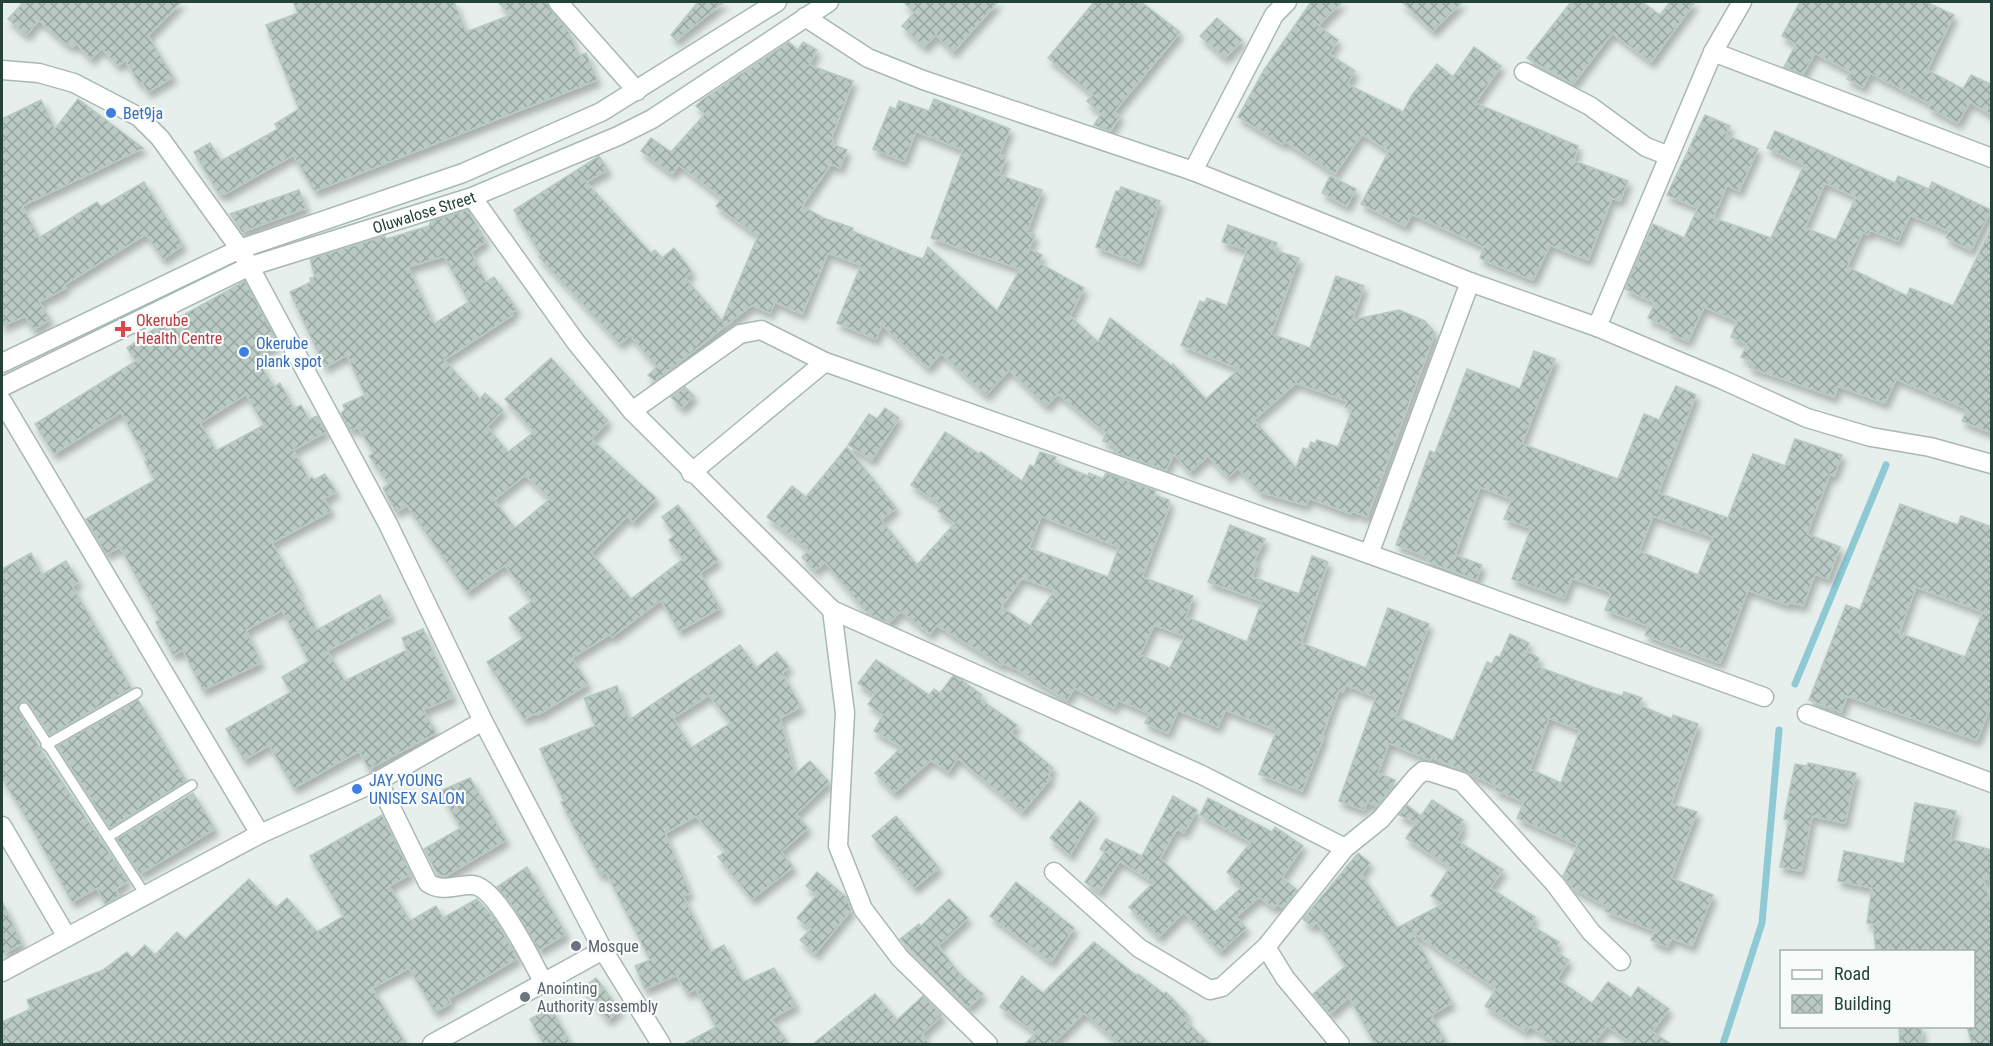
<svg xmlns="http://www.w3.org/2000/svg" width="1993" height="1046" font-family="'Roboto Condensed',sans-serif">
<defs>
<pattern id="building-cross-hatch" width="8" height="8" patternUnits="userSpaceOnUse" patternTransform="scale(1.5)"><rect width="8" height="8" fill="#bbcac4"/><path d="M0 0l8 8M0 8l8-8" fill="none" stroke="#98a6a0"/></pattern>
<filter id="shadow"><feDropShadow dx="3.5" dy="6" stdDeviation="3" flood-color="#0004"/></filter>
</defs>
<rect width="100%" height="100%" fill="#e6efeb"/>
<g fill="none" stroke-linecap="round" stroke-linejoin="round">
<!-- stream -->
<g stroke="#8ec9d4" stroke-width="7">
<path d="M1795,684L1886,465"/>
<path d="M1723,1044L1762,923L1779,730"/>
</g>
</g>
<!-- building -->
<g fill="url(#building-cross-hatch)" stroke="#b8c9c2" stroke-width="1.5" fill-rule="evenodd" filter="url(#shadow)">
<path d="M19,2H181L148,36L173,77L148,92L142,82L139,83L125,60L118,66L102,48L91,59L76,43L73,47L64,42L39,20L26,35L8,19L22,4Z"/>
<path d="M293,2H454L466,32L511,15L498,2H547L550,9L569,32L579,56L586,53L597,80L315,191L293,155L225,194H219L194,152L210,143L221,161L278,129L275,124L299,109L266,25L298,13Z"/>
<path d="M698,2H724L676,40L671,35Z"/>
<path d="M904,2H998L953,52L936,35L924,47L902,26L914,13Z"/>
<path d="M1094,2H1141L1180,32L1114,112L1120,116L1110,131L1094,125L1101,114L1087,101L1093,95L1048,58Z"/>
<path d="M1311,2H1342L1318,26L1338,40L1329,54L1355,71L1347,84L1403,112L1412,95L1437,64L1453,77L1474,47L1501,66L1475,103L1578,146L1574,161L1628,181L1620,201L1612,198L1588,260L1550,245L1533,280L1491,263L1480,258L1484,247L1412,214L1405,226L1361,204L1389,151L1362,134L1335,174L1285,141L1283,144L1238,117L1264,70Z"/>
<path d="M1402,2H1462L1433,31Z"/>
<path d="M1571,2H1642L1660,15L1670,2H1695L1651,62L1612,33L1573,84L1527,58Z"/>
<path d="M1800,2H1926L1954,15L1927,70L1963,89L1971,75L1992,85V115L1970,102L1958,123L1929,108L1931,104L1870,73L1863,87L1847,79L1851,72L1815,53L1803,74L1784,67L1796,44L1782,36Z"/>
<path d="M1217,18L1242,40L1225,58L1200,36Z"/>
<path d="M789,42L798,50L803,42L817,50L809,65L853,81L831,139L833,140L832,144L847,150L840,168L831,164L802,206L823,218L853,228L852,231L913,256L923,259L928,247L997,311L1020,269L931,238L963,150L916,131L904,161L873,149L890,107L896,109L899,101L929,111L934,99L1010,129L999,155L1006,157L999,175L1042,190L1027,232L1035,235L1029,249L1042,255L1039,263L1084,288L1070,316L1098,342L1110,318L1172,366L1173,364L1206,399L1239,369L1181,345L1200,301L1205,303L1207,298L1227,306L1247,250L1222,242L1228,225L1277,243L1274,250L1299,258L1271,334L1310,348L1336,276L1364,286L1352,320L1399,310L1425,321L1435,333L1367,517L1352,511L1351,514L1309,498L1306,505L1260,492L1238,468L1228,477L1208,456L1190,472L1174,454L1166,470L1114,452L1116,446L1103,441L1106,433L1058,394L1046,406L1009,370L986,395L941,353L928,368L882,325L876,339L837,323L861,265L828,253L802,314L775,302L770,313L752,305L655,381L648,375L657,367L630,335L620,344L539,257L541,255L514,210L599,156L608,170L586,182L651,253L655,250L662,258L674,248L692,272L685,278L722,321L758,236L716,206L722,198L679,165L672,174L641,151L651,138L671,152L705,114L696,106L702,100ZM1296,383L1347,401L1345,407L1352,410L1338,447L1317,440L1315,444L1311,442L1308,450L1303,448L1296,468L1254,420Z"/>
<path d="M78,99L143,148L22,206L39,238L97,202L101,207L144,182L183,245L163,259L146,234L64,285L66,288L39,302L50,319L34,330L25,316L2,326V119L41,100L55,129Z"/>
<path d="M1705,115L1730,126L1726,135L1758,149L1739,191L1727,185L1713,218L1771,238L1804,165L1767,148L1775,131L1895,183L1898,176L1929,189L1932,182L1991,210L1971,250L1946,238L1949,231L1910,215L1898,241L1870,230L1868,235L1863,232L1847,267L1907,296L1910,288L1953,306L1992,227V433L1962,421L1967,409L1896,379L1885,403L1838,386L1834,397L1749,367L1751,361L1741,357L1747,344L1731,337L1737,321L1704,307L1688,341L1669,333L1671,329L1648,318L1655,303L1625,289L1653,224L1684,238L1698,208L1667,195ZM1825,183L1856,197L1836,240L1805,228Z"/>
<path d="M1330,176L1356,189L1347,206L1322,193Z"/>
<path d="M1121,187L1160,201L1139,263L1096,247L1116,191L1119,192Z"/>
<path d="M299,190L306,208L242,232L230,214Z"/>
<path d="M468,210L486,241L471,252L486,282L494,277L517,309L511,313L513,315L444,360L480,399L485,393L503,410L487,427L508,452L534,432L505,399L551,358L608,421L591,439L656,498L633,522L627,516L591,553L631,599L683,559L669,540L675,535L662,517L678,505L718,560L700,573L720,608L679,631L661,600L612,637L610,634L572,658L588,684L538,715L536,713L524,719L487,662L524,638L509,618L532,601L505,565L467,592L407,505L396,512L383,488L389,484L369,456L374,453L358,427L350,430L341,413L345,410L343,405L365,395L347,355L325,367L290,292L311,282L310,278L315,277L310,259L385,236L386,239L429,226L431,221ZM444,256L469,302L434,324L408,267ZM525,475L550,499L515,528L494,500Z"/>
<path d="M245,281L278,343L256,358L274,387L280,383L294,409L301,405L309,420L317,416L326,432L293,450L309,479L312,477L314,480L325,474L336,492L324,499L331,511L272,543L299,591L297,592L317,630L380,595L391,616L327,651L345,681L407,650L402,638L423,629L453,697L423,710L436,733L369,769L359,751L294,788L269,745L244,760L226,729L291,692L282,677L309,661L282,610L246,630L261,663L203,690L183,650L173,655L156,622L160,620L120,547L106,554L86,519L155,480L145,462L147,460L121,412L54,454L35,424L136,361L127,348L144,336L167,320L169,323ZM246,394L264,425L216,451L200,423Z"/>
<path d="M1534,351L1555,359L1522,444L1618,479L1644,414L1659,420L1676,386L1696,395L1658,493L1728,518L1753,454L1785,466L1795,439L1842,455L1834,476L1830,474L1807,534L1840,547L1828,579L1815,574L1803,606L1789,602L1788,605L1748,590L1720,663L1645,635L1649,626L1605,610L1611,594L1608,591L1572,578L1564,598L1512,579L1531,528L1504,519L1512,499L1480,487L1455,555L1482,565L1476,580L1427,561L1428,557L1396,545L1430,451L1435,453L1467,369L1520,389ZM1653,516L1713,537L1698,575L1639,551Z"/>
<path d="M685,387L694,396L682,408L671,397Z"/>
<path d="M885,408L899,418L872,460L848,445L869,414L877,419Z"/>
<path d="M945,432L979,454L981,452L1022,481L1030,465L1034,467L1040,452L1056,457L1054,462L1088,476L1089,473L1103,479L1106,473L1156,491L1154,495L1169,500V507L1142,577L1193,596L1186,617L1247,642L1262,601L1208,582L1230,525L1265,539L1254,561L1257,562L1252,577L1299,594L1312,556L1328,562L1301,643L1366,668L1388,608L1429,624L1395,716L1453,741L1487,662L1492,664L1496,656L1500,657L1510,634L1529,643L1526,651L1539,658L1536,666L1595,688L1622,696L1624,692L1642,698L1639,705L1672,719L1673,715L1698,724L1671,804L1697,812L1671,878L1713,895L1692,946L1672,938L1667,947L1651,940L1655,931L1605,911L1607,906L1572,888L1563,876L1578,845L1517,818L1524,802L1495,790L1497,786L1432,757L1430,760L1389,743L1378,773L1395,780L1390,790L1377,806L1367,802L1364,810L1339,801L1376,697L1346,685L1343,692L1339,690L1322,736L1324,737L1302,791L1259,774L1277,730L1225,710L1218,727L1178,710L1168,733L1145,723L1149,713L1118,700L1114,708L1074,688L1067,700L1018,670L1002,663L1001,665L937,625L930,634L901,611L889,623L868,614L825,562L815,571L802,557L809,550L767,517L792,486L806,497L847,447L896,508L881,520L917,565L955,523L938,511L942,505L911,485ZM1041,516L1119,547L1108,577L1029,548ZM1022,578L1055,590L1030,626L1001,607ZM1154,625L1185,636L1170,668L1140,655ZM1549,718L1580,730L1561,783L1530,769Z"/>
<path d="M1900,504L1958,525L1961,516L1992,527V702L1977,740L1847,696L1841,712L1809,700L1846,605L1860,610ZM1916,587L1983,612L1965,657L1899,633Z"/>
<path d="M31,553L42,575L66,561L79,582L72,586L131,688L50,735L28,702H21L17,708L40,749L128,881L116,889L119,896L105,904L97,888L72,902L30,824L2,778V569Z"/>
<path d="M740,645L756,668L777,652L789,667L782,673L801,707L780,718L795,774L810,761L829,782L796,814L808,828L781,852L793,867L752,899L718,857L726,851L696,816L665,833L690,893L683,896L711,952L724,945L743,982L774,968L796,1005L771,1019L789,1044H684L716,1027L696,989L687,993L677,975L645,989L635,966L650,960L606,872L600,875L578,835L561,802L564,801L540,749L595,726L584,698L617,686L629,720ZM709,695L731,723L691,748L673,718Z"/>
<path d="M876,660L929,695L934,689L940,693L953,676L960,679L982,695L980,699L1017,725L1011,733L1053,768L1048,775L1051,778L1022,812L958,758L948,772L931,760L894,793L875,773L902,747L874,731L883,715L868,704L875,695L858,683Z"/>
<path d="M138,700L186,781L110,828L57,746Z"/>
<path d="M1808,763L1856,773L1845,823L1812,816L1801,871L1780,867L1789,820L1784,819L1795,764L1807,766Z"/>
<path d="M470,778L506,840L446,876L438,875L424,849L461,828L440,791Z"/>
<path d="M193,793L215,829L140,874L117,839Z"/>
<path d="M1173,796L1197,810L1184,833L1177,829L1160,858L1215,912L1242,887L1227,872L1251,842L1200,815L1208,798L1272,832L1275,827L1303,846L1282,877L1297,890L1283,908L1277,904L1274,908L1259,897L1236,917L1246,928L1220,952L1184,912L1159,937L1129,907L1154,882L1120,861L1099,892L1085,882L1105,852L1100,849L1106,839L1142,856Z"/>
<path d="M1432,800L1463,820L1459,826L1463,828L1456,840L1503,870L1490,888L1535,917L1530,925L1559,942L1554,951L1569,960L1557,979L1592,1003L1608,982L1631,998L1638,987L1669,1009L1652,1032L1671,1044H1634L1607,1026L1593,1044H1557L1530,1026L1526,1032L1485,1006L1496,989L1412,932L1452,1003L1431,1015L1447,1044H1375L1349,997L1330,1014L1313,994L1346,966L1317,922L1312,927L1303,919L1358,853L1370,863L1361,874L1397,928L1443,904L1431,896L1450,867L1406,838L1416,823L1399,815L1407,805L1421,816Z"/>
<path d="M1080,801L1095,813L1070,855L1050,838Z"/>
<path d="M1915,803L1956,811L1950,839L1992,850V880L1983,878L1992,907V1044H1972L1967,1026H1974V951H1876L1873,924L1867,923L1872,888L1838,881L1844,851L1904,864Z"/>
<path d="M382,815L411,874L389,886L410,921L436,906L443,918L477,899L494,918L518,958L448,999L451,1003L435,1012L409,968L372,988L406,1044H2V1022L31,1009L27,1000L103,970L127,952L132,958L145,945L155,955L177,932L185,940L249,879L276,908L287,898L317,932L344,916L310,856Z"/>
<path d="M896,816L939,868L914,888L872,836Z"/>
<path d="M527,867L566,934L539,950L512,905L497,887Z"/>
<path d="M817,872L846,897L851,910L815,954L800,940L811,929L797,918L817,895L806,886Z"/>
<path d="M1016,882L1074,928L1051,962L990,916Z"/>
<path d="M949,899L968,918L938,946L958,972L983,994L968,1008L900,939L919,924L921,926Z"/>
<path d="M2,901L22,944L2,954Z"/>
<path d="M1094,942L1137,976L1138,974L1164,994L1166,992L1188,1015L1184,1019L1209,1044H1120L1084,1013L1052,1044H1025L1036,1033L1000,1007L1022,976L1043,993Z"/>
<path d="M596,978L620,1010L608,1020L583,988Z"/>
<path d="M875,994L897,1020L923,996L942,1015L922,1034L929,1044H813Z"/>
<path d="M551,1008L571,1044H544L530,1019Z"/>
<path d="M1899,1026H1921L1922,1043L1900,1044Z"/>
</g>
<g fill="none" stroke-linecap="round" stroke-linejoin="round">
<!-- service casing -->
<g stroke="#a8b8b2" stroke-width="12">
<g id="service">
<path d="M24,708L146,896"/>
<path d="M46,745L137,693"/>
<path d="M108,837L192,785"/>
</g>
</g>
<!-- minor casing -->
<g stroke="#a8b8b2" stroke-width="21">
<g id="minor">
<path d="M558,2L637,91"/>
<path d="M805,17L868,58L923,80L1193,171L1470,282L1597,327L1721,379L1807,418L1871,437L1930,447L1992,464"/>
<path d="M1713,52L1992,158"/>
<path d="M2,70L39,73L74,83L139,117L160,138L240,249L388,524L483,721L603,950L661,1044"/>
<path d="M1524,72L1590,106L1646,147L1669,156"/>
<path d="M1193,171L1274,15L1287,2"/>
<path d="M472,197L575,341L632,411L832,610L1202,775L1345,848"/>
<path d="M1597,327L1713,52L1742,2"/>
<path d="M2,401L260,834"/>
<path d="M632,411L740,334L761,330L825,362L1369,554L1764,697"/>
<path d="M691,473L825,362"/>
<path d="M1369,554L1470,282"/>
<path d="M832,610L845,713L838,846L863,909L900,958L988,1044"/>
<path d="M1807,714L1992,783"/>
<path d="M378,781L428,883C443,893 457,884 473,885C497,887 532,962 544,983"/>
<path d="M2,826L67,937"/>
<path d="M1054,872L1139,948L1210,990L1222,987L1266,947L1345,848L1381,819L1416,777L1423,771L1431,772L1462,782L1555,884L1591,932L1621,961"/>
<path d="M1266,947L1285,978L1340,1044"/>
<path d="M2,972L260,834L378,781L483,721"/>
<path d="M432,1044L603,950"/>
</g>
</g>
<!-- tertiary casing -->
<g stroke="#a8b8b2" stroke-width="21">
<g id="tertiary">
<path d="M2,363L240,249L463,173L601,112L777,2"/>
<path id="s1" d="M2,387L248,267L472,197L618,136L652,119L829,2"/>
</g>
</g>
<!-- service -->
<use href="#service" stroke="#fff" stroke-width="9"/>
<!-- minor -->
<use href="#minor" stroke="#fff" stroke-width="18"/>
<!-- tertiary -->
<use href="#tertiary" stroke="#fff" stroke-width="18"/>
</g>
<!-- markers -->
<g fill="#3f7fe0" stroke="#f7fbf9" stroke-width="2">
<circle cx="111" cy="113" r="6"/>
<circle cx="244" cy="352" r="6"/>
<circle cx="357" cy="789" r="6"/>
</g>
<path fill="#e0444e" stroke="#f7fbf9" stroke-width="2" d="M120 320h6v6h6v6h-6v6h-6v-6h-6v-6h6z"/>
<g fill="#6b7280" stroke="#f7fbf9" stroke-width="2">
<circle cx="576" cy="946" r="6"/>
<circle cx="525" cy="997" r="6"/>
</g>
<g text-anchor="middle" dominant-baseline="central" stroke-width="4.5" stroke-linejoin="round" paint-order="stroke">
<!-- shop labels -->
<g font-size="16" fill="#366cbe" stroke="#f7fbf9" text-anchor="start">
<text x="123" y="113">Bet9ja</text>
<text x="256" y="343">Okerube<tspan x="256" dy="18">plank spot</tspan></text>
<text x="369" y="780">JAY YOUNG<tspan x="369" dy="18">UNISEX SALON</tspan></text>
</g>
<!-- street labels -->
<g font-size="16" fill="#24423a" stroke="#f7fbf9">
<text stroke="none"><textPath href="#s1" startOffset="458">Oluwalose Street</textPath></text>
</g>
<!-- health labels -->
<g font-size="16" fill="#be3a42" stroke="#f7fbf9" text-anchor="start">
<text x="136" y="320">Okerube<tspan x="136" dy="18">Health Centre</tspan></text>
</g>
<!-- worship labels -->
<g font-size="16" fill="#5b616d" stroke="#f7fbf9" text-anchor="start">
<text x="588" y="946">Mosque</text>
<text x="537" y="988">Anointing<tspan x="537" dy="18">Authority assembly</tspan></text>
</g>
</g>
<!-- border -->
<rect width="1993" height="1046" fill="none" stroke="#24423a" stroke-width="6"/>
<!-- legend -->
<rect x="1780" y="950" width="195" height="78" fill="#f7fbf9" stroke="#a3b1ad" stroke-width="1.5"/>
<rect x="1792" y="970" width="30" height="9" fill="#ffffff" stroke="#a3b1ad" stroke-width="1.5"/>
<text x="1834" y="980" font-size="18" fill="#24423a">Road</text>
<rect x="1792" y="995" width="30" height="18" fill="url(#building-cross-hatch)" stroke="#a3b1ad" stroke-width="1.5"/>
<text x="1834" y="1010" font-size="18" fill="#24423a">Building</text>
</svg>
